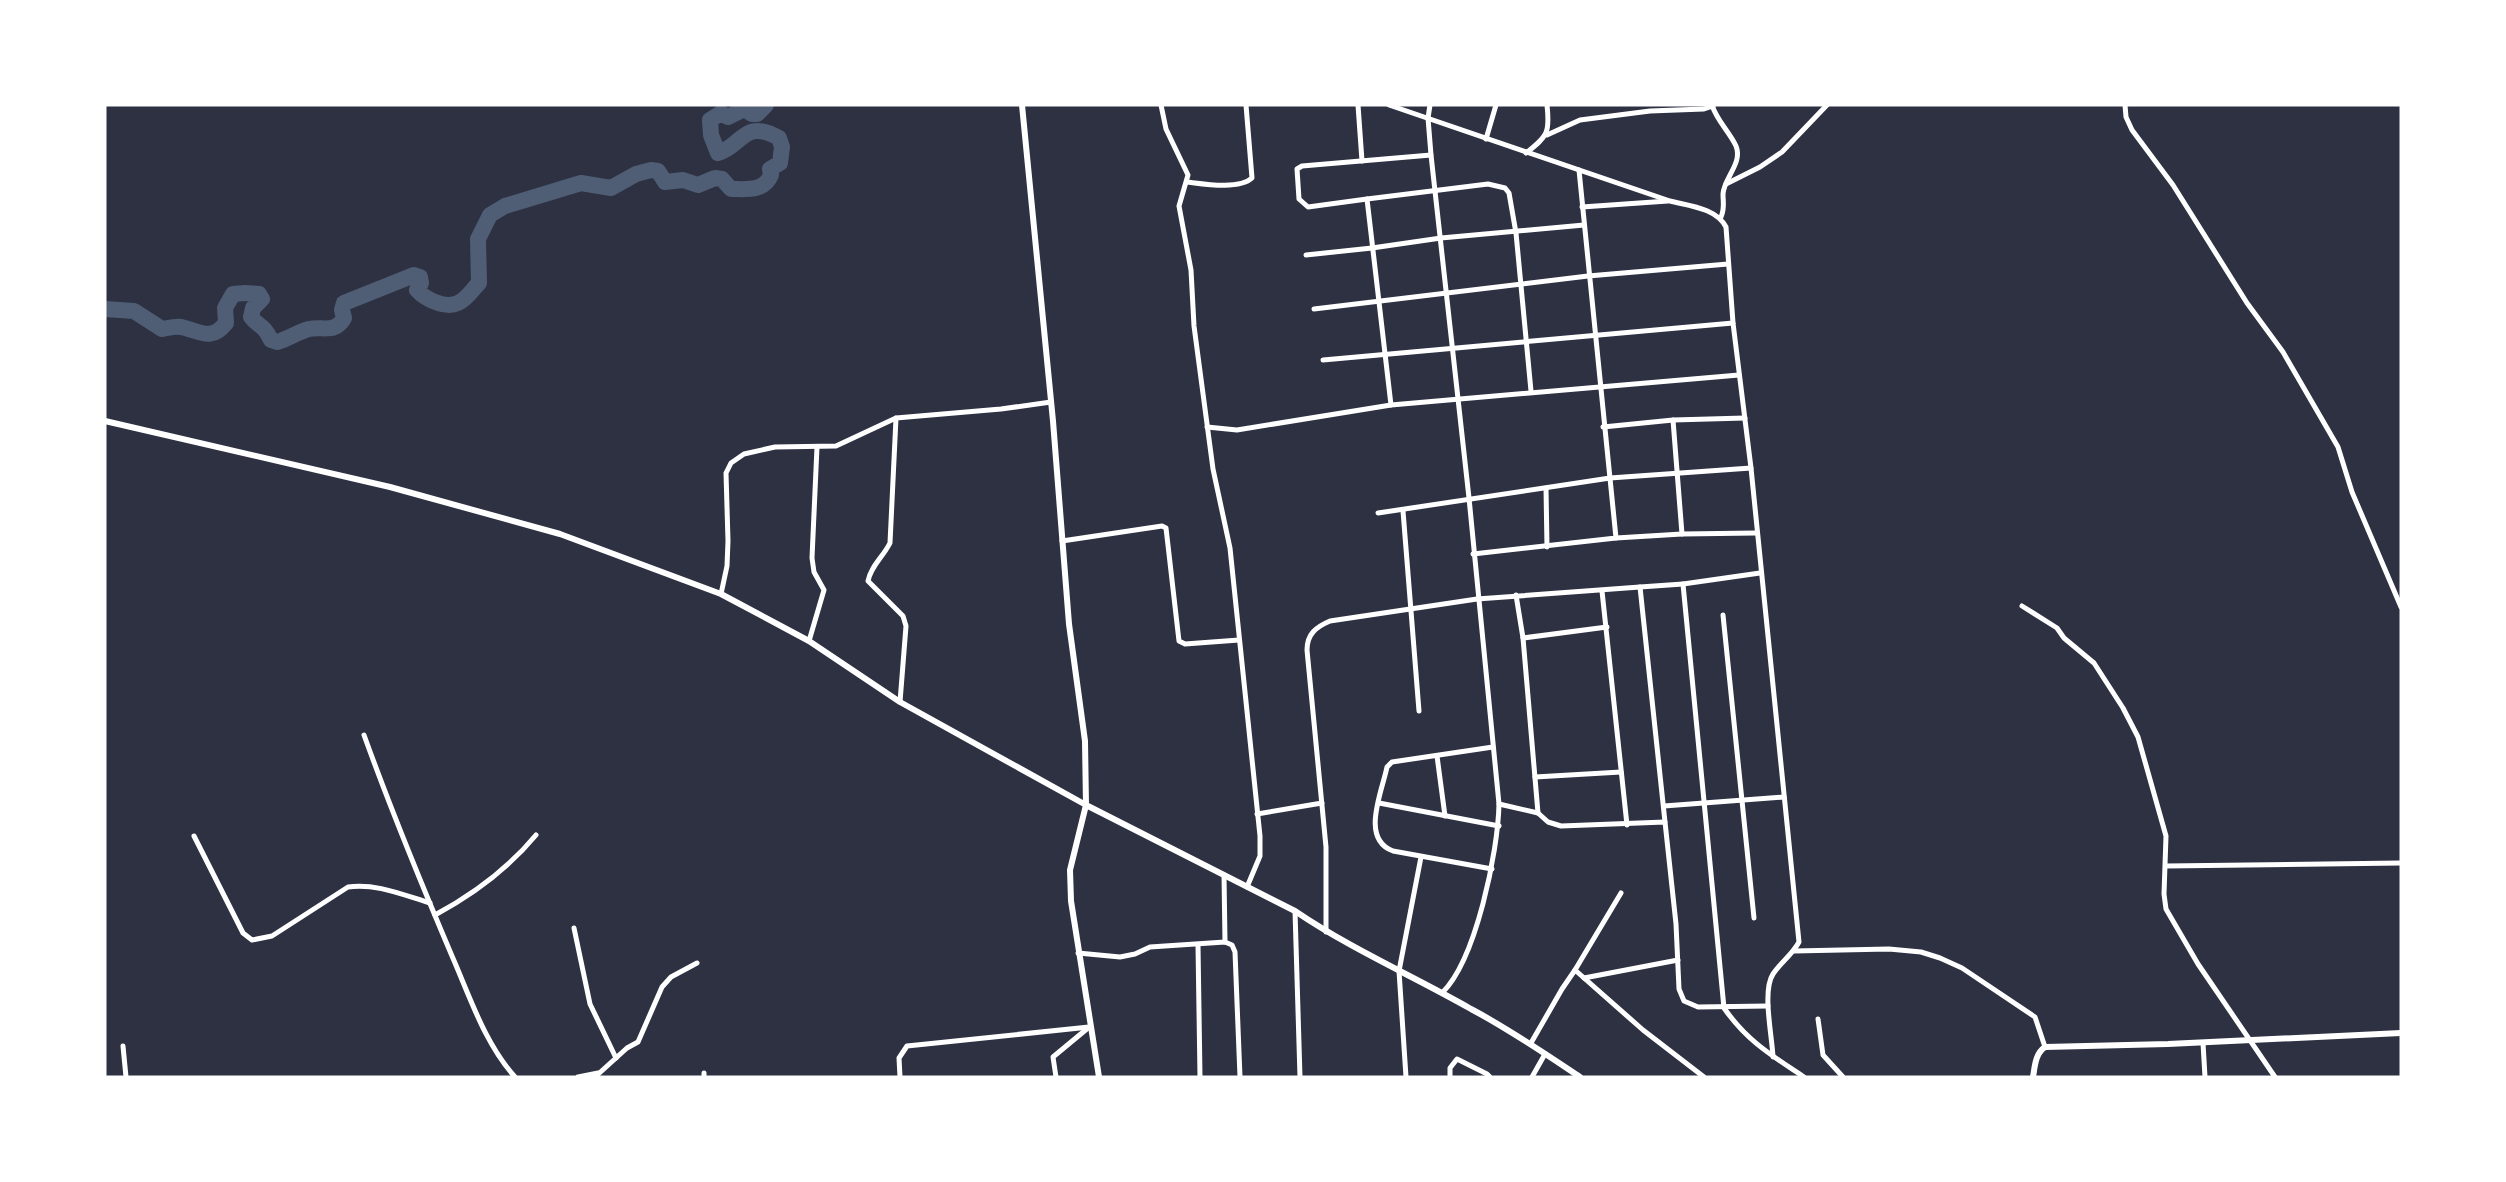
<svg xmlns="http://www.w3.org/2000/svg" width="2506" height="1182" font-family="'IBM Plex Sans',sans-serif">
<rect width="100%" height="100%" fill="#2d3142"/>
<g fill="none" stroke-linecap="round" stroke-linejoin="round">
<!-- river -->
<path stroke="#4f5d75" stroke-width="16" d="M105,309L134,311L162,329C168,328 175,326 181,327C200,331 211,342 226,323L225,308L233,294L245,293L259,294L262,299L253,308L251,317C258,327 263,323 271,340L277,342C288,339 298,332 309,329C323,326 335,334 344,318L342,310L344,303L414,275L420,277L421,283L417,290C425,299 445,309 458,303C467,299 472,290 479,283L478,239L490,215L505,206L581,183L611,188L636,174L651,170L658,171L665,182L683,180L698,185L715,178L722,179L731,189C746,189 764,192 771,175L770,169L780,163L782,147L779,138C743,118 743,146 718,153L711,135L710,120L721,113L728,117L744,109L752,114H757L766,105"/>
<!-- minor -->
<g stroke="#fff" stroke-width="5">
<path d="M1161,105L1166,129L1188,175L1179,206L1191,270L1194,326L1213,469L1230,548L1260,836V856L1247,887"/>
<path d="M1358,105L1362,161"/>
<path d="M1389,105L1670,201C1690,206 1716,208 1726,227L1733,323L1751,468L1799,942C1792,955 1781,962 1773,974C1762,991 1772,1035 1773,1057"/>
<path d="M1430,105L1428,118L1431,155L1469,498L1499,804C1498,852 1476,960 1442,993"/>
<path d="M1712,105C1717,121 1729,131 1736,146C1743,163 1724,178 1723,194C1723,203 1725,208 1721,217"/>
<path d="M2125,105L2126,117L2132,130L2173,185L2247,303L2283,352L2338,447L2352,492L2401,607"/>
<path d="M1547,135L1580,120L1650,111L1704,109L1713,106"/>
<path d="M1486,139L1496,105"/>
<path d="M1526,153C1548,136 1550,132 1547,105"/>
<path d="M1187,182C1204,184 1239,190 1252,178L1246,105"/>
<path d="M1726,184L1760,167L1782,152L1827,105"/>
<path d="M1367,199L1308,207L1299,199L1297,169L1302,166L1431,155"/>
<path d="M1582,207L1668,201"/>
<path d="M1306,255L1372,248L1441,238L1584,225"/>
<path d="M1314,309L1588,276L1728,264"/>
<path d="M1323,360L1733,323"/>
<path d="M1391,405L1367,199L1488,184L1505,188L1509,193L1516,233L1531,391"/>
<path d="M896,418L890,543C883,557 871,566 868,581L903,616L906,626L900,702"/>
<path d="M1673,420L1682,534L1756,533"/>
<path d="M1207,427L1237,430L1391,405L1739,375"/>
<path d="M1603,427L1673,420L1745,418"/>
<path d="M1546,488L1547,547"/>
<path d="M1403,511L1419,711"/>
<path d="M1378,513L1610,478L1751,468"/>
<path d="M1616,538L1682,534"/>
<path d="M1062,541L1162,526L1166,528L1179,641L1185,644L1239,640"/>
<path d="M1473,554L1616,538L1579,170"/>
<path d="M1760,573L1683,584L1724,1008C1747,1041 1771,1055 1804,1077"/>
<path d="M1640,587L1683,584"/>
<path d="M1602,591L1627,825"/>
<path d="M721,594L727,566L728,541L726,473L731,463L744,454L775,447L836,446L896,418L1001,409L1051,402"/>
<path d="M1516,595L1523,638L1538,813"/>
<path d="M2022,606L2057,628L2064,638L2094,663L2123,708L2138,737L2166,836L2164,894L2166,909L2198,964L2275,1077"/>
<path d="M1723,615L1754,918"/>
<path d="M1523,638L1607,627"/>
<path d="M809,641L824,590L814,572L812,558L817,447"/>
<path d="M364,735C391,810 421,883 452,956C470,997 485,1044 515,1077"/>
<path d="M1437,756L1445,816"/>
<path d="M1535,777L1621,772"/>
<path d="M1379,803L1499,826"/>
<path d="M1499,804L1538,813L1548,822L1561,826L1665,822L1676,924L1679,989L1684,1001L1698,1007L1768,1006"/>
<path d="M1664,806L1784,797"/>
<path d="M1257,814L1322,803"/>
<path d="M194,836L243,933L252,940L272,936L348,887C376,883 403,895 430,903"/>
<path d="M2166,866L2401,863"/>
<path d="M1492,869L1393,851C1360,839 1382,792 1387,767L1392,762L1493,747"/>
<path d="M1224,875L1225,942"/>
<path d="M1295,911L1300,1077"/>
<path d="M435,915C474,894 507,870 536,835"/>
<path d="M574,928L590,1004L616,1058"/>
<path d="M1326,932V847L1307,650C1307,634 1316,627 1330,621L1477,599L1640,587L1665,822"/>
<path d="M1198,945L1200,1077"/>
<path d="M1794,951L1889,949L1921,952L1940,958L1962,968L2035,1017L2045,1047"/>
<path d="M1078,953L1120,957L1135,954L1150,947L1225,942L1232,945L1235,952L1240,1077"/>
<path d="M1575,970L1621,893"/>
<path d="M1584,978L1678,960"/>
<path d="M1818,1019L1823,1055L1843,1077"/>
<path d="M1531,1043L1562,989L1575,970L1643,1030L1704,1077"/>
<path d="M2203,1043L2205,1077"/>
<path d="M123,1046L126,1077"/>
<path d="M704,1073V1077"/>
<path d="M578,1077L598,1073"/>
<path d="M595,1077L627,1048L638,1042L662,987L671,977L697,963"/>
<path d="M900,1077L899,1058L907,1046L1089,1027"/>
<path d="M1056,1077L1053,1057L1088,1028"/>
<path d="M1406,1077L1399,971L1421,857"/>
<path d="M1450,1077V1068L1457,1059L1487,1074L1490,1077"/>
<path d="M1532,1077L1545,1054"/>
</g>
<!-- tertiary -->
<g stroke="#fff" stroke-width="6">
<path d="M1022,105L1053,421L1069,624L1085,741L1086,805L1295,911C1351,949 1413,976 1471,1009C1509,1029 1544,1053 1580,1077"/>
<path d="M105,421L390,487L560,534L721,594L809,641L900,702L1086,805L1070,870L1071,901L1099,1077"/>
<path d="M2033,1077C2035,1066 2035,1054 2045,1047L2168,1044L2401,1033"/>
</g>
</g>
<!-- border -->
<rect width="2506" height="1182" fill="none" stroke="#ffffff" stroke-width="213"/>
</svg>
